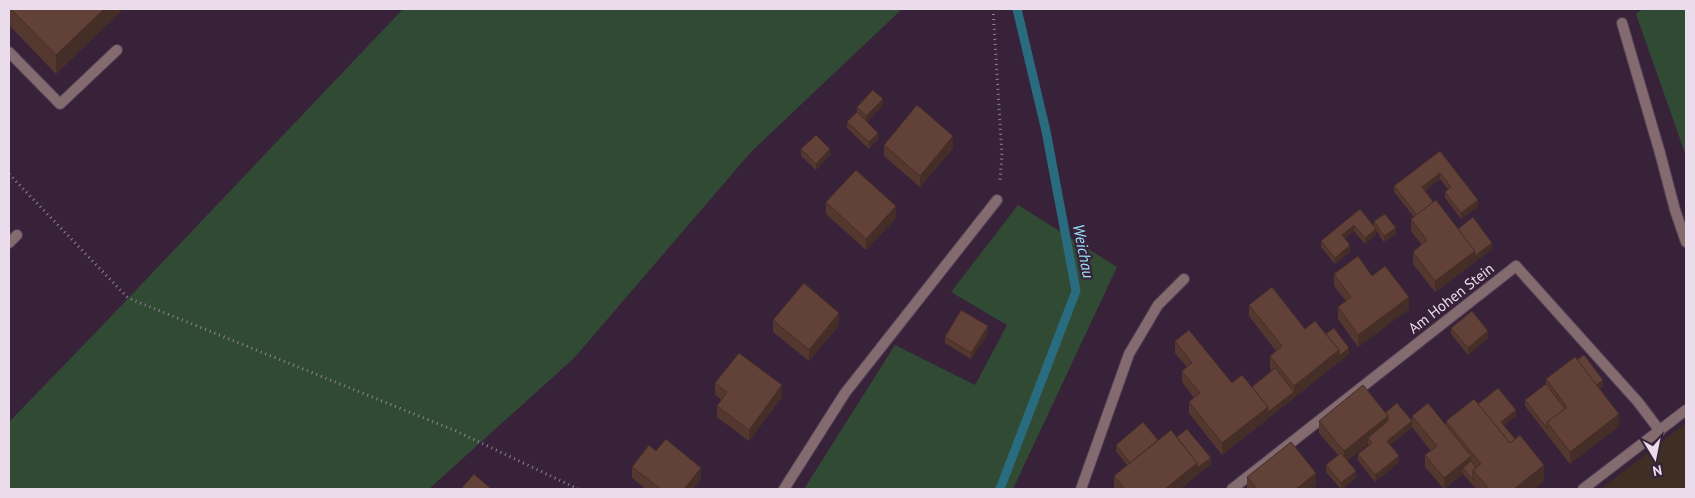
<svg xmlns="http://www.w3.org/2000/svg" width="1695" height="498" font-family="'PT Sans',sans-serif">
<rect width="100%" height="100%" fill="#382239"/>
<!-- commercial -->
<path fill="#3f2e24" d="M1686,423V489H1601Z"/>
<!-- green -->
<g fill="#314a34">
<path d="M403,9H902L751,152L574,358L429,489H9V422L99,329Z"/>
<path d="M1643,9H1686V156L1636,14Z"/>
<path d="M1018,205L1117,267L1013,489H804L895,345L975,385L1007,325L951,292Z"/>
</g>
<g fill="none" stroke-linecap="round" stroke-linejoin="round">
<!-- stream -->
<path stroke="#2a6c7f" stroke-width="9" d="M1000,489L1076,291L1046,131L1017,9"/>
<!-- service casing -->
<g stroke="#544055" stroke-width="12">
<g id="service">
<path d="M1622,23L1660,153"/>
<path d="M9,52L60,104L117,50"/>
<path d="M9,243L17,235"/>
</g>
</g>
<!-- minor casing -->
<g stroke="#544055" stroke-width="12">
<g id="minor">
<path d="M1660,153L1675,210L1686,242"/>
<path d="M784,489L845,393L997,200"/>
<path d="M1081,489L1129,354L1158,305L1184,279"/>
<path d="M1232,489L1516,266L1638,402L1660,431"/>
<path d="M1583,489L1686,410"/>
</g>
</g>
<!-- path -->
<g stroke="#948294" stroke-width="3" stroke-dasharray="1 4" stroke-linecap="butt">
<path d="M993,9L1002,156L1000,180"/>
<path d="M9,174L128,298L456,431L578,489"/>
</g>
<!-- service -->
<use href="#service" stroke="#846b6f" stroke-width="10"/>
<!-- minor -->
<use href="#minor" stroke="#846b6f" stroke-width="10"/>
</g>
<!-- wall -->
<g fill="#543830">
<path d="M9,9H123L56,74L9,25Z"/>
<path d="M883,105L867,122L878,139L869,149L847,128V122L857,112V107Z"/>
<path d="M884,145L953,148L920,187L884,156Z"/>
<path d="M801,149L830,155L816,170L801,156Z"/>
<path d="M1440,151L1478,207L1461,219L1445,198V192L1448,189L1440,179L1425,191L1433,202L1458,229L1492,249L1435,292L1413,264V252L1422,245L1411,231V219L1414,217L1394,192V186Z"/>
<path d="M826,202L896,218L866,250L826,214Z"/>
<path d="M1360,209L1374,226V221L1396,234L1384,242L1376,230V235L1365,244L1354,231L1345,239L1350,252L1335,264L1321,247V241Z"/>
<path d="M1334,274L1372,276L1409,309L1358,347L1338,319V307L1346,301L1334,286Z"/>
<path d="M1249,305L1305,329L1326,334L1349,354L1222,455L1189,413V402L1194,398L1182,382V371L1187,367L1175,353V341L1232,383L1252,387L1272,371L1270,368V356L1276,351L1249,316Z"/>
<path d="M773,320L839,325L809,361L773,332Z"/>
<path d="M1451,328L1488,338L1468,355L1451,334Z"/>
<path d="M988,333L971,359L945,343V337Z"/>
<path d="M1577,360L1603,386L1599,389L1619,426L1570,464L1525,406V400L1546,384V379Z"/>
<path d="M715,383L782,397L749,441L717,417V406L722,400L715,395Z"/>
<path d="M1478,404L1516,416L1504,425L1544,481L1534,489H1476L1463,474L1444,489L1425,467V455L1431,451L1412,427L1390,445L1399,462L1375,482L1358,460V454L1369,445L1368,444L1347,461L1356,478L1342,489H1341L1326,472V465L1338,455L1319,433V421L1386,412L1412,421V416L1446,425V421Z"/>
<path d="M1177,437L1211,464L1180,489H1115L1114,488V476L1127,465L1116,451V445L1158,440Z"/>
<path d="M656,451L701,479L693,489H646L632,478V467Z"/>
<path d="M1247,477L1316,485L1311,489H1247Z"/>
</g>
<!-- shaded-wall -->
<g fill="#452e27">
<path d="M104,9H123L56,74V55Z"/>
<path d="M883,99V105L866,123V116Z"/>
<path d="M878,133V139L869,149V142Z"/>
<path d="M953,136V148L920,187V176Z"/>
<path d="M830,149V155L816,170V164Z"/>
<path d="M1440,173V179L1422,193V187Z"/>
<path d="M1478,200V207L1461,219V213Z"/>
<path d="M896,206V218L866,250V239Z"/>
<path d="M1354,225V231L1342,242V235Z"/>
<path d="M1396,228V234L1384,242V236Z"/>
<path d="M1376,229V235L1365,244V238Z"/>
<path d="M1492,243V249L1435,292V281L1475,251Z"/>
<path d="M1350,245V252L1335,264V258Z"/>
<path d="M1409,297V309L1358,347V335Z"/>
<path d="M839,313V325L809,361V350Z"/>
<path d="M988,326V333L971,359V353Z"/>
<path d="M1488,331V338L1468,355V348Z"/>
<path d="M1349,348V354L1222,455V443L1268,407L1294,392V386L1339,350Z"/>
<path d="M1603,380V386L1594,393V387Z"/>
<path d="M782,385V397L749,441V430Z"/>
<path d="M1516,410V416L1501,428V422Z"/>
<path d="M1619,414V426L1570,464V452Z"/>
<path d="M1388,416V427L1368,438V444L1344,463V451Z"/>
<path d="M1412,421V427L1387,448V441Z"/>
<path d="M1399,456V462L1375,482V475Z"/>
<path d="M1471,456V467L1463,468V474L1444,489V478Z"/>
<path d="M1211,458V464L1180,489H1165L1197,463Z"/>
<path d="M1544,465V481L1534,489H1514Z"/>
<path d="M701,468V479L693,489H684Z"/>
<path d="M1356,471V478L1341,489V483Z"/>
<path d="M1316,473V485L1311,489H1296Z"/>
</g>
<!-- building -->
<g fill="#624138" stroke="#452e27">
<path d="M11,9H104L56,55Z"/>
<path d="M873,90L883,99L866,116L857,107Z"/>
<path d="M917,105L953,136L920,176L884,145Z"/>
<path d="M857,112L878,133L869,142L847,122Z"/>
<path d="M816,135L830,149L816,164L801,149Z"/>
<path d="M1440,151L1478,200L1461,213L1445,192L1451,187L1440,173L1422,187L1433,202L1417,215L1394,186Z"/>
<path d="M856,170L896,206L866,239L826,202Z"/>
<path d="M1436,200L1475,251L1435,281L1413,252L1427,240L1411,219Z"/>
<path d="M1360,209L1376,229L1365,238L1354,225L1342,235L1350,245L1335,258L1321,241Z"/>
<path d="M1385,214L1396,228L1384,236L1374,221Z"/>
<path d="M1473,217L1492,243L1475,256V251L1458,229Z"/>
<path d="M1358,256L1372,276L1385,266L1409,297L1358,335L1338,307L1351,297L1334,274Z"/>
<path d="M804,283L839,313L809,350L773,320Z"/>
<path d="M1272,287L1305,329L1315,321L1339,350L1294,386L1270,356L1282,346L1249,305Z"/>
<path d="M961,310L988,326L971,353L945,337Z"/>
<path d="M1472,311L1488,331L1468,348L1451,328Z"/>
<path d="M1334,328L1349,348L1339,356V350L1326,334Z"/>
<path d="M1189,330L1232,383L1242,375L1268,407L1222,443L1189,402L1200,393L1182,371L1192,363L1175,341Z"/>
<path d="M739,353L782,385L749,430L717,406L727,392L715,383Z"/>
<path d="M1584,355L1603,380L1596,385L1577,360Z"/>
<path d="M1575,357L1619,414L1570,452L1547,422L1567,407L1546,379Z"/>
<path d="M1275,368L1294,392L1268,412V407L1252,387Z"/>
<path d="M1546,384L1565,409L1547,422V428L1525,400Z"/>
<path d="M1363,385L1388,416L1344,451L1319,421Z"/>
<path d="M1498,388L1516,410L1501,422L1515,439L1510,443L1478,404Z"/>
<path d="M1474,399L1510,443L1520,435L1544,465L1514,489H1489L1473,470L1481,464L1446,421Z"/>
<path d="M1397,403L1412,421L1387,441L1399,456L1375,475L1358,454L1372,443L1368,438L1388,421V416L1386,412Z"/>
<path d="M1428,403L1471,456L1444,478L1425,455L1437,446L1412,416Z"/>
<path d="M1143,422L1158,440L1130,463L1116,445Z"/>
<path d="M1187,429L1211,458L1197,468V463L1177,437Z"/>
<path d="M1171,430L1197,463L1165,489H1125L1114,476Z"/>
<path d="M666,439L701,468L684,489H661L632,467L649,445L656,451Z"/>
<path d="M1291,442L1316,473L1296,489H1257L1247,477Z"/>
<path d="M1341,453L1356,471L1341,483L1326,465Z"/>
<path d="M1471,461L1476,468L1473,470V480L1463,468Z"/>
<path d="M474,474L491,489H461Z"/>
</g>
<g text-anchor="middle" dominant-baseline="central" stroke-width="4.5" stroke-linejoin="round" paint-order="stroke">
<!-- street labels -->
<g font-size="15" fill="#eadcea" stroke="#382239">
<text transform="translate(1451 298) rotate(-38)">Am Hohen Stein</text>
</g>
<!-- water labels -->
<g font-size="16" font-style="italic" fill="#98e3fc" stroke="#382239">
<text transform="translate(1084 251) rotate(79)">Weichau</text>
</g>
</g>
<!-- border -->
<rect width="1695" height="498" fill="none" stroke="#eadcea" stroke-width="20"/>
<!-- north arrow -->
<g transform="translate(1655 458) rotate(170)" stroke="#382239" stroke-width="4" paint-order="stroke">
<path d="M0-4L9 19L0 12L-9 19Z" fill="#eadcea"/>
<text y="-8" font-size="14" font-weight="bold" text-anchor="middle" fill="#eadcea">N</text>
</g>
</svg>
